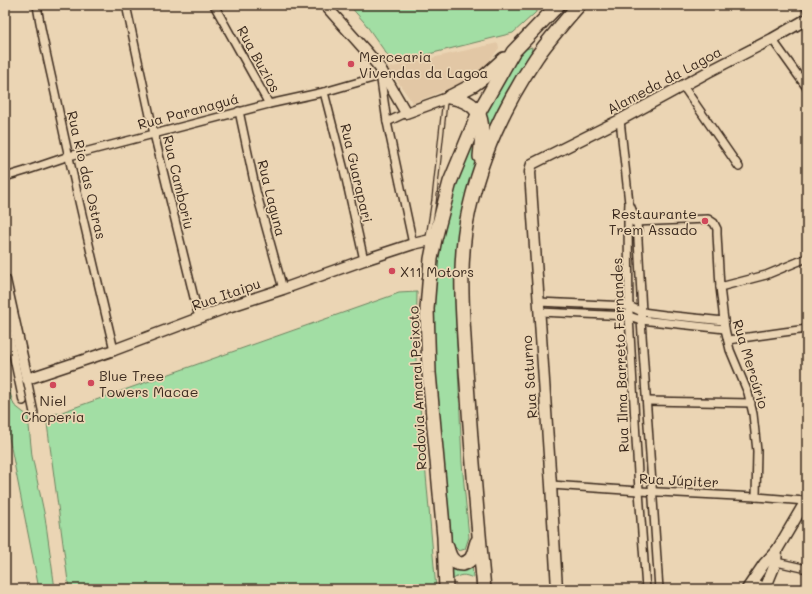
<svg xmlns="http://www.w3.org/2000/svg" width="812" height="594" font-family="Mali,sans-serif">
<rect width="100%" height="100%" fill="#ebd5b4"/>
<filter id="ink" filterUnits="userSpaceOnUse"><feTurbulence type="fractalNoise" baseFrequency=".025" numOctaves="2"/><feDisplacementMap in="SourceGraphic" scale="8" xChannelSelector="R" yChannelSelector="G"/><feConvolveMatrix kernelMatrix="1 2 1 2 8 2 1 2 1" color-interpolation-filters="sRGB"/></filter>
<g filter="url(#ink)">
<!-- built -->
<path fill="#e2c7a5" d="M498,43L499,48L478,77L413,103L388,68Z"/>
<!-- green -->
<g fill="#a2dea4" stroke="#6e8461">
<path d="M349,5H544L513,33L393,63L364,22Z"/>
<path d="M532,47L531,54L520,71L489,128L483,113L511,63L523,50Z"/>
<path d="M477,124L478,153L459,226L455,295L462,463L469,537L465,549L459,551L452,544L432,349L433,269L452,190Z"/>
<path d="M417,292L416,361L436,589H69L46,416L59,413L399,293Z"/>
<path d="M5,378L14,405L28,416L32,456L45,517L55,589H39L5,417Z"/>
<path d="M451,564H472L473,578C464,574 460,574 452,580Z"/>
</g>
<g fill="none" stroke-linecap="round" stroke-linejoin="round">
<!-- lane casing -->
<g stroke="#3b2a1e" stroke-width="6">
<path id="lane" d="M428,239L434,201L445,100"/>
</g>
<!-- street casing -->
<g stroke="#3b2a1e" stroke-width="10">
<g id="street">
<path d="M37,5C42,39 51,73 58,107C75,188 95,269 114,350"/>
<path d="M126,5L154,134L199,318"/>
<path d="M214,5L269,104"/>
<path d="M804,5L807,9"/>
<path d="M772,39L807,88"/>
<path d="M380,73L387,122L413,244"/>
<path d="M683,86L739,167"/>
<path d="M324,92L344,170L364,260"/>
<path d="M239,111L256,191L283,289"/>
<path d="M620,120L629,203L628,222L629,316L639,491L646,589"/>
<path d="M387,122L406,113"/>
<path d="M5,177L25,171L69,156L269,104L324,92L380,76"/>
<path d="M630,205L637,222L642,312L641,320L659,589"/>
<path d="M634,222L708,219L714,223L717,229V234L720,287L725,329L730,350L748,393L753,414L757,451L756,497"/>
<path d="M720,287L766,275L807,258"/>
<path d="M538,302L629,306L642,312L665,315L724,321"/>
<path d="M539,312L629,316L641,320L725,329"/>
<path d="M5,316L23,401"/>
<path d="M728,340L784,332L807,329"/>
<path d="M27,379L34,413"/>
<path d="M647,401L751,403"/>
<path d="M551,485L639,491L756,497L805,501"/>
<path d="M772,561L807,569"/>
<path d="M752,581L770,589"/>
</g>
</g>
<!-- secondary casing -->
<g stroke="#3b2a1e" stroke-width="13">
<g id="secondary">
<path d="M325,5L366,51L380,68L406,113L450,97"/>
<path d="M5,280L27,379L114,350L228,307L283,289L364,260L413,244L435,239"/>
<path d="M557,589L551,485L530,172L531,167L532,164L620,120L708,72L772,39L807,19"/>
<path d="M747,589L764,564L777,550L807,499"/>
<path d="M765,589L776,562L777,550"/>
</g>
</g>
<!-- highway casing -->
<g stroke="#3b2a1e" stroke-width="16">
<g id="highway">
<path d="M450,97C487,103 483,126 480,157"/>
<path d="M450,97L473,85L484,77L504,59"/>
<path d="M447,547C449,555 452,564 462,564C466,563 468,562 471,559C474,555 475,547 477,542"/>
<path d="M446,589L444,537L429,373L427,309L431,259L435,239L450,182L479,112L513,52L558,5"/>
<path d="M484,589C477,516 471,443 466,370C463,317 457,262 469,210C481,156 505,104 536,58C549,39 564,22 579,5"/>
</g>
</g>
<!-- lane -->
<use href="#lane" stroke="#ebd5b4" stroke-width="3.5"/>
<!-- street -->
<use href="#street" stroke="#ebd5b4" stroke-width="7"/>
<!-- secondary -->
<use href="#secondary" stroke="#ebd5b4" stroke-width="10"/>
<!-- highway -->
<use href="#highway" stroke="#ebd5b4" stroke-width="13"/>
</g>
</g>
<!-- markers -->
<g fill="#d1495b" stroke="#ebd5b4" stroke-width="1.5">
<circle cx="351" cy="64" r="4"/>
<circle cx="705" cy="221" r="4"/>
<circle cx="392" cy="271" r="4"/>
<circle cx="91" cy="383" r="4"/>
<circle cx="53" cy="385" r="4"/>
</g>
<g text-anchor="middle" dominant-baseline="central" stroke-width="3.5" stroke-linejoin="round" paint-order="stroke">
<!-- poi labels -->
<g font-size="14" fill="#3b2a1e" stroke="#ebd5b4" text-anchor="start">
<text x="359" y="56">Mercearia<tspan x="359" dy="16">Vivendas da Lagoa</tspan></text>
<text x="697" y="213" text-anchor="end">Restaurante<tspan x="697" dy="16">Trem Assado</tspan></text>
<text x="400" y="271">X11 Motors</text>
<text x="99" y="375">Blue Tree<tspan x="99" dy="16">Towers Macae</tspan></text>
<text x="53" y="400" text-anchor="middle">Niel<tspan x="53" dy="16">Choperia</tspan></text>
</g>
<!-- street labels -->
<g font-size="14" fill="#3b2a1e" stroke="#ebd5b4">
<text transform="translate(259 59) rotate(61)">Rua Buzios</text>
<text transform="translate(664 80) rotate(-28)">Alameda da Lagoa</text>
<text transform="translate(188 111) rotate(-15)">Rua Paranaguá</text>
<text transform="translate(357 173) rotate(77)">Rua Guarapari</text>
<text transform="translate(87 175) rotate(77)">Rua Rio das Ostras</text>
<text transform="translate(179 182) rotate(77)">Rua Camboriu</text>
<text transform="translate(272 198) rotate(76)">Rua Laguna</text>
<text transform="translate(226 294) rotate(-19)">Rua Itaipu</text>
<text transform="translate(620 355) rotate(-92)">Rua Ilma Barreto Fernandes</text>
<text transform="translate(751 364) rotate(73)">Rua Mercúrio</text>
<text transform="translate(529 377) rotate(-94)">Rua Saturno</text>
<text transform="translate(417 388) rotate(-93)">Rodovia Amaral Peixoto</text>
<text transform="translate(679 480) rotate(3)">Rua Júpiter</text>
</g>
</g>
<!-- margin -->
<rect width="812" height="594" fill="none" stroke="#ebd5b4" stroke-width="20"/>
<rect x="10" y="10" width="792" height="574" fill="none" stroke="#3b2a1e" stroke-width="1.5" filter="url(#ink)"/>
</svg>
